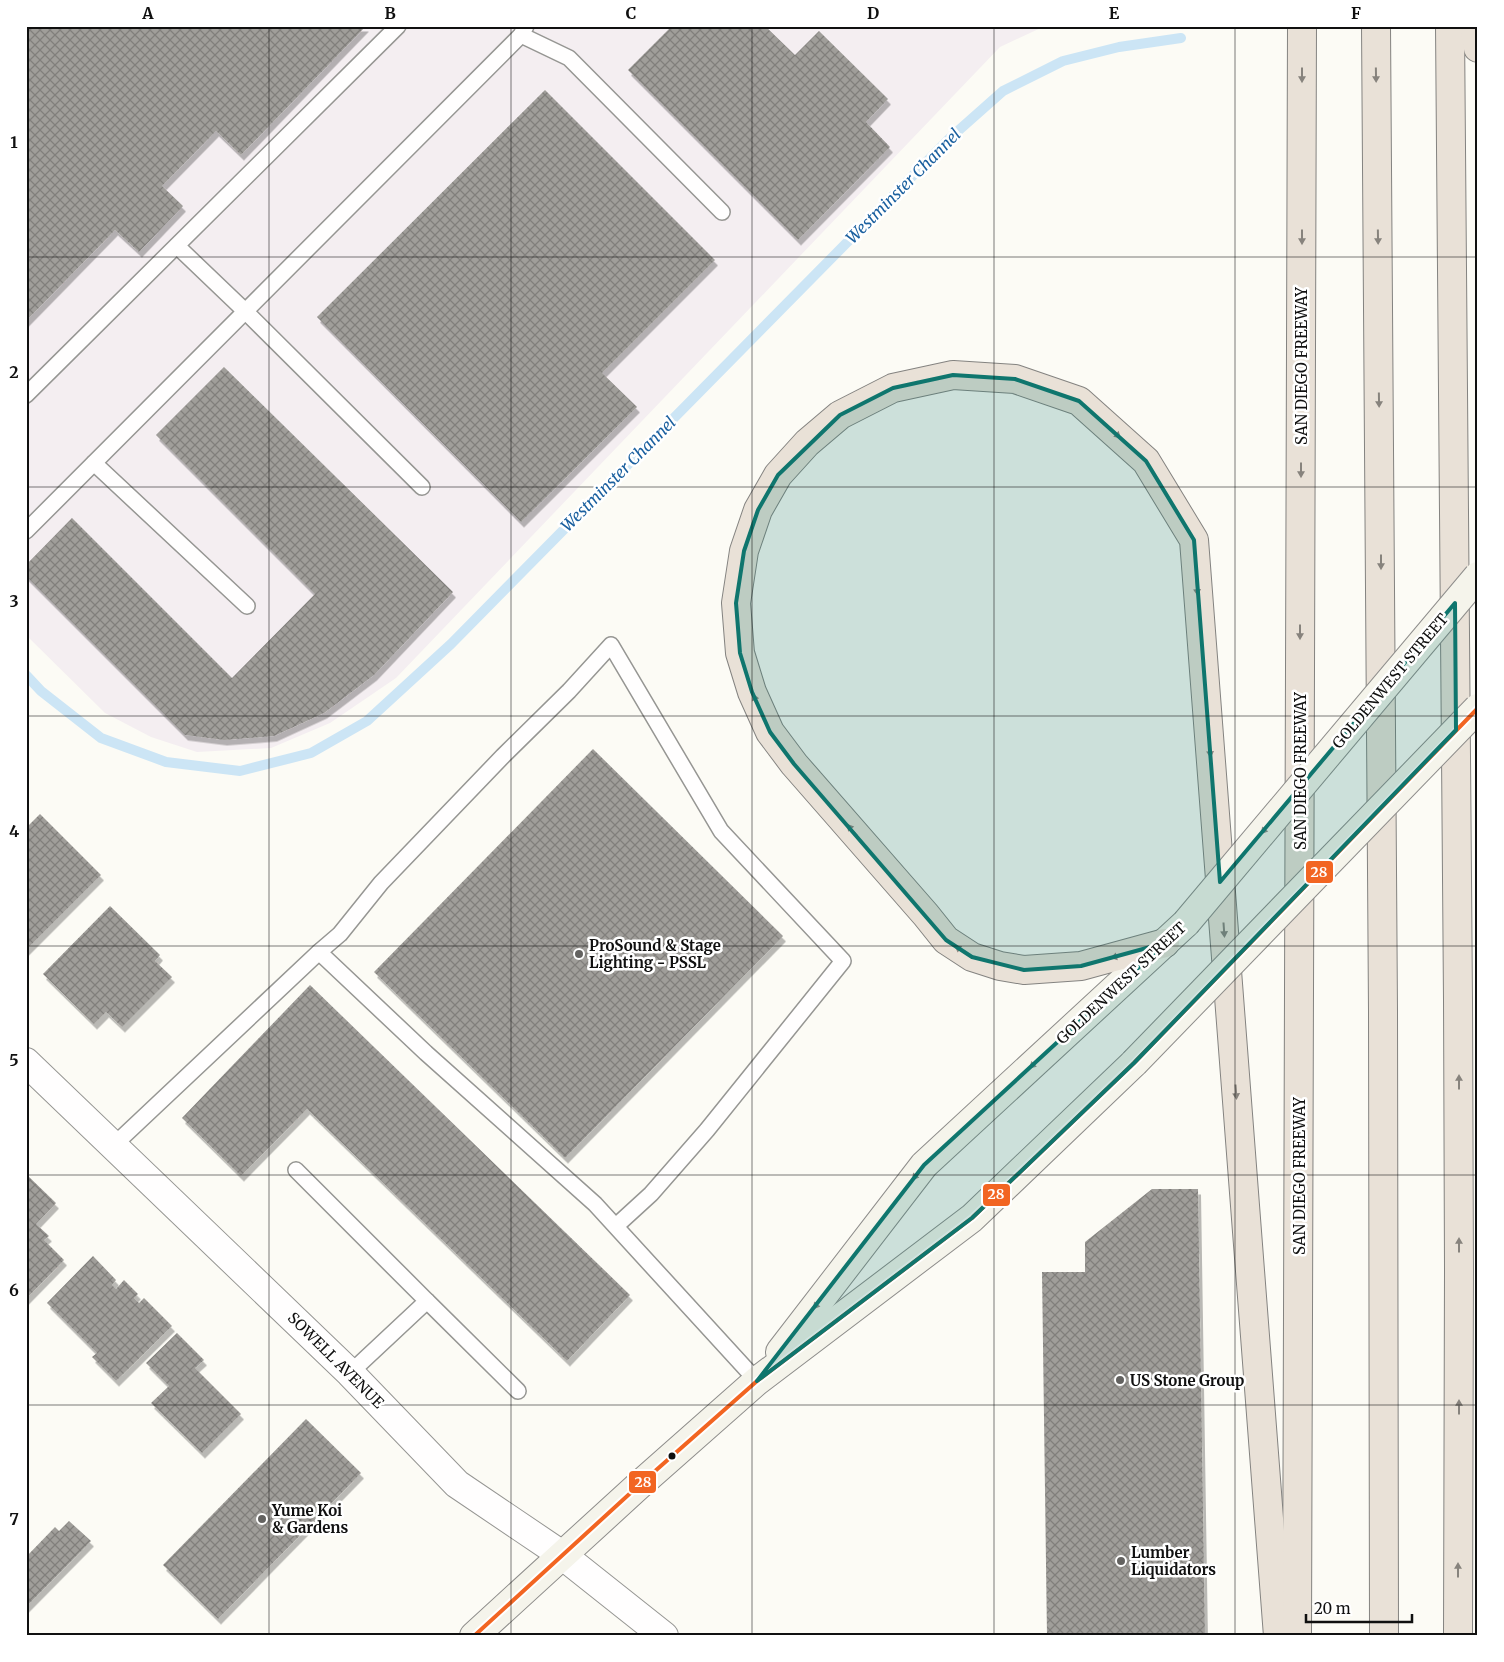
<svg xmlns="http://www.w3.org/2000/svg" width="1504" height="1662" font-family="Merriweather,serif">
<defs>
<pattern id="building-cross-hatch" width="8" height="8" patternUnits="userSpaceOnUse" patternTransform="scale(1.25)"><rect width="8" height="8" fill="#a09e9a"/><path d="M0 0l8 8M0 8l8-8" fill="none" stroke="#817f7c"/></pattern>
<filter id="shadow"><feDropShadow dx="3" dy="5.5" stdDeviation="0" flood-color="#0004"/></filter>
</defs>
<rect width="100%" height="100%" fill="#fcfbf5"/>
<!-- industrial -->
<path fill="#f4eef1" d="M26,26H1045L1000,47L396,678L330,723L271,748L197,752L151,737L105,713L26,635Z"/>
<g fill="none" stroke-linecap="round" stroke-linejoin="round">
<!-- stream -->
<path stroke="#cce5f5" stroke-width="10" d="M26,675L41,691L101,738L166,762L240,771L311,753L367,721L451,644L950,138L1003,91L1063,61L1119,47L1181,38"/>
</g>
<!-- building -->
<g fill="url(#building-cross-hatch)" filter="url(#shadow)">
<path d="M26,26H366L241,155L216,131L162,186L183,206L139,252L115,230L26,321Z"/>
<path d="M672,26H765L795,55L819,31L888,99L866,122L890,147L798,240L628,70Z"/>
<path d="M545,90L715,260L602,373L637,407L521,522L317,317Z"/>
<path d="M224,367L453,592L374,675L324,713L274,736L224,740L185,735L26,576V565L72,518L232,678L315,594L156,435Z"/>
<path d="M593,749L783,936L565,1158L374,972Z"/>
<path d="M40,814L101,875L26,950V828Z"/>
<path d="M110,906L160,955L155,961L172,977L122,1027L106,1012L94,1024L43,974Z"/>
<path d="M310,985L630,1295L567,1361L307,1109L241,1176L182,1118Z"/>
<path d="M26,1174L56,1203L36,1224L49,1236L44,1240L64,1260L26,1299Z"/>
<path d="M1152,1189H1198L1205,1636H1047L1042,1272H1085V1242Z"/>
<path d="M93,1256L116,1280L112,1285L116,1289L124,1280L138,1294L134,1298L139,1303L144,1298L172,1326L116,1381L92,1357L97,1353L47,1303Z"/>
<path d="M177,1333L204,1360L195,1368L241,1414L202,1453L151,1403L169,1386L146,1363Z"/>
<path d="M306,1419L361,1473L218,1619L163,1565Z"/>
<path d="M69,1521L91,1541L26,1607V1557L55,1527L59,1531Z"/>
</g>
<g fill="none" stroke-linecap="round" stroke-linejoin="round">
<!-- service casing -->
<g stroke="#969693" stroke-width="18">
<g id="service">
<path d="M521,35L569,58L722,212"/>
<path d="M177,246L245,311L422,487"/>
<path d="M26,395L398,26"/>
<path d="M94,463L247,606"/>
<path d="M26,531L521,35L526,26"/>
<path d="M113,1146L319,952"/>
<path d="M296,1170L427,1301L350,1373"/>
<path d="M616,1226L651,1194L707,1130L843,961L721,831L611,645L569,691L503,756L381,883L340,934L319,952L426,1053L595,1204L757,1381"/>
<path d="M427,1301L518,1391"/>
</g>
</g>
<!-- minor casing -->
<g stroke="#969693" stroke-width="30">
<path id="minor" d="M26,1062L350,1373L457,1484L562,1555L664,1636"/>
</g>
<!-- secondary casing -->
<g stroke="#8d8c8a" stroke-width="30">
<g id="secondary">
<path d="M780,1352L924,1165L1186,923"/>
<path d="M474,1636L637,1487L757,1381L972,1218L1134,1063"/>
</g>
</g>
<!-- motorway casing -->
<g stroke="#848380" stroke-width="30">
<g id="motorway">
<path d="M1376,26L1383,1011L1384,1636"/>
<path d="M1450,26L1458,999L1459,1270L1458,1636"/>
<path d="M1474,26L1478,48"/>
<path d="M1165,943L1081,966L1024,970L1000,966L972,957L946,940L926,915L794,764L770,732L752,692L740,653L736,603L744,551L758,510L778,475L807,443L840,415L893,388L953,375L1015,379L1079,401L1146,461L1194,540L1278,1636"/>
<path d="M1297,1636L1302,26"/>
</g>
</g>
<!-- service -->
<use href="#service" stroke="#fffefe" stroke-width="15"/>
<!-- minor -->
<use href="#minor" stroke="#fffefe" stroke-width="28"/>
<!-- secondary -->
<use href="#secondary" stroke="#f5f4eb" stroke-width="28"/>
<!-- motorway -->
<use href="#motorway" stroke="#e9e1d7" stroke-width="28"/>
<!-- secondary-bridge casing -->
<g stroke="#8d8c8a" stroke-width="30" stroke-linecap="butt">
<g id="secondary-bridge">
<path d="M1186,923L1478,576"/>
<path d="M1134,1063L1478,708"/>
</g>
</g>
<!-- secondary-bridge -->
<use href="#secondary-bridge" stroke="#f5f4eb" stroke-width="28"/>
<!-- bus-1 casing -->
<g stroke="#fff" stroke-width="8">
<path id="bus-1" d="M474,1636L637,1487L757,1381L972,1218L1134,1063L1478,708"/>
</g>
<!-- bus-1 -->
<use href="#bus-1" stroke="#f26522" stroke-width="4"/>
</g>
<!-- one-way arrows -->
<defs><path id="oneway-solid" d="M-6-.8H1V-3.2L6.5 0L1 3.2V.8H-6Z" transform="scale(1.25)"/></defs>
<g fill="#87837d">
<use href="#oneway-solid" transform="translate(1302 75) rotate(90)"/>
<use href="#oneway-solid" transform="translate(1376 75) rotate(89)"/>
<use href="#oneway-solid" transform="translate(1302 237) rotate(90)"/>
<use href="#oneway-solid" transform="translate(1378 237) rotate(89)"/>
<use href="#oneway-solid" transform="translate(1379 400) rotate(89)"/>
<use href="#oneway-solid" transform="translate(1115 433) rotate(42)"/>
<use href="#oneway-solid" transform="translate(1301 470) rotate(90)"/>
<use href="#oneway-solid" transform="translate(1381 562) rotate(90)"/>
<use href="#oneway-solid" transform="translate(1197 588) rotate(86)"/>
<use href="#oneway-solid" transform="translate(1300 632) rotate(90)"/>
<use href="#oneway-solid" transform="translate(756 701) rotate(-114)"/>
<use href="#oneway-solid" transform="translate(1210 750) rotate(86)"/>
<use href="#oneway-solid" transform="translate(852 830) rotate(-131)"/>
<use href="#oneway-solid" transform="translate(1224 930) rotate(86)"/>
<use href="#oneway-solid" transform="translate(961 950) rotate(-146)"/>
<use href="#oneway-solid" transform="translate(1118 956) rotate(165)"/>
<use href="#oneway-solid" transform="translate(1459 1082) rotate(-90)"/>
<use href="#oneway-solid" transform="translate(1236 1092) rotate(86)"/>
<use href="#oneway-solid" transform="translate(1459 1245) rotate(-90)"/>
<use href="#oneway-solid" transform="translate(1459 1407) rotate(-90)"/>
<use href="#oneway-solid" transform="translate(1458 1570) rotate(-90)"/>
</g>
<g fill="#8e8d88">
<use href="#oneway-solid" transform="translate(1266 828) rotate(130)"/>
<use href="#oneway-solid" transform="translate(1035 1063) rotate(137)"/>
<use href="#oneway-solid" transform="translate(917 1174) rotate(128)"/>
<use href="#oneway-solid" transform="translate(818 1303) rotate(128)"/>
</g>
<!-- marked area -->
<path fill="#0f766e" fill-opacity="0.2" stroke="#0f766e" stroke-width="4" stroke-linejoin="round" d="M953,375L1015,379L1079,401L1146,461L1194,540L1220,882L1455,603L1456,730L1134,1063L972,1218L757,1381L924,1165L1165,943L1081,966L1024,970L972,957L946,940L794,764L770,732L752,692L740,653L736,603L744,551L758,510L778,475L840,415L893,388Z"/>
<!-- grid -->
<path fill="none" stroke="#101010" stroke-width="1" stroke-opacity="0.55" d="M269,26V1636M511,26V1636M752,26V1636M994,26V1636M1235,26V1636M26,257H1478M26,487H1478M26,716H1478M26,946H1478M26,1175H1478M26,1405H1478"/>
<!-- markers -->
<g fill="#636260" stroke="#fff" stroke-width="2">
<circle cx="579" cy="954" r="5"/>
<circle cx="1120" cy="1380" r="5"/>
<circle cx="262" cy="1519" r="5"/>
<circle cx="1121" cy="1561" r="5"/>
</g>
<circle fill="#101010" stroke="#fff" stroke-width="2" cx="672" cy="1456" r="4.5"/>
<g text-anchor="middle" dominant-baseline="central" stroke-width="5" stroke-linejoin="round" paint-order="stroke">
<!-- street labels -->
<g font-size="15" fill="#101010" stroke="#fff">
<text transform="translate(1301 366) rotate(-90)">SAN DIEGO FREEWAY</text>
<text transform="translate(1390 681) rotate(-50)">GOLDENWEST STREET</text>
<text transform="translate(1300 771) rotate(-90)">SAN DIEGO FREEWAY</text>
<text transform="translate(1121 983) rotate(-43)">GOLDENWEST STREET</text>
<text transform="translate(1299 1176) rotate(-90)">SAN DIEGO FREEWAY</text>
<text transform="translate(336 1360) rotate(45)">SOWELL AVENUE</text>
</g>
<!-- poi labels -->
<g font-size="15" font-weight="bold" fill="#101010" stroke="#fff" text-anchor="start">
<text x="589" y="945">ProSound &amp; Stage<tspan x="589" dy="17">Lighting - PSSL</tspan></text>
<text x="1130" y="1380">US Stone Group</text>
<text x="272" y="1510">Yume Koi<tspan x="272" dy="17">&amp; Gardens</tspan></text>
<text x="1131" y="1552">Lumber<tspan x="1131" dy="17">Liquidators</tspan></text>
</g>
<!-- water labels -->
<g font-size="16" font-style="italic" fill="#1b609f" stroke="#fff">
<text transform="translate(903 186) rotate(-45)">Westminster Channel</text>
<text transform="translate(618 474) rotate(-45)">Westminster Channel</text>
</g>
</g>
<g stroke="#fff" stroke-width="2">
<rect x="1305" y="860" width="29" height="24" rx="5" fill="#f26522"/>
<rect x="982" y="1183" width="29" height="24" rx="5" fill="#f26522"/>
<rect x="628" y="1470" width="29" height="24" rx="5" fill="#f26522"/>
</g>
<g font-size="14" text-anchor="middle" font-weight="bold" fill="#fff">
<text x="1319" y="877">28</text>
<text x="996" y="1199">28</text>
<text x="643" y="1487">28</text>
</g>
<!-- border -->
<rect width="1504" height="1662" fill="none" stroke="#ffffff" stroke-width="55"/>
<!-- scale -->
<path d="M1306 1614v8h106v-8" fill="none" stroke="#101010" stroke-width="2.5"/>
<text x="1314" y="1614" font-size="15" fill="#101010" stroke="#ffffff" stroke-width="4" paint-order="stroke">20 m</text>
<rect x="28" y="28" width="1448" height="1606" fill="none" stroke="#101010" stroke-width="2"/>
<g font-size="16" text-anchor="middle" font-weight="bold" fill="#101010">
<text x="148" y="19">A</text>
<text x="390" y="19">B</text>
<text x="631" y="19">C</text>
<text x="873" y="19">D</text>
<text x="1114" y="19">E</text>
<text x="1356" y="19">F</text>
<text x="14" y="148">1</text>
<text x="14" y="378">2</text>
<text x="14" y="607">3</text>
<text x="14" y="837">4</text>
<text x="14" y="1066">5</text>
<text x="14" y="1296">6</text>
<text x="14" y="1525">7</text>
</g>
</svg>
